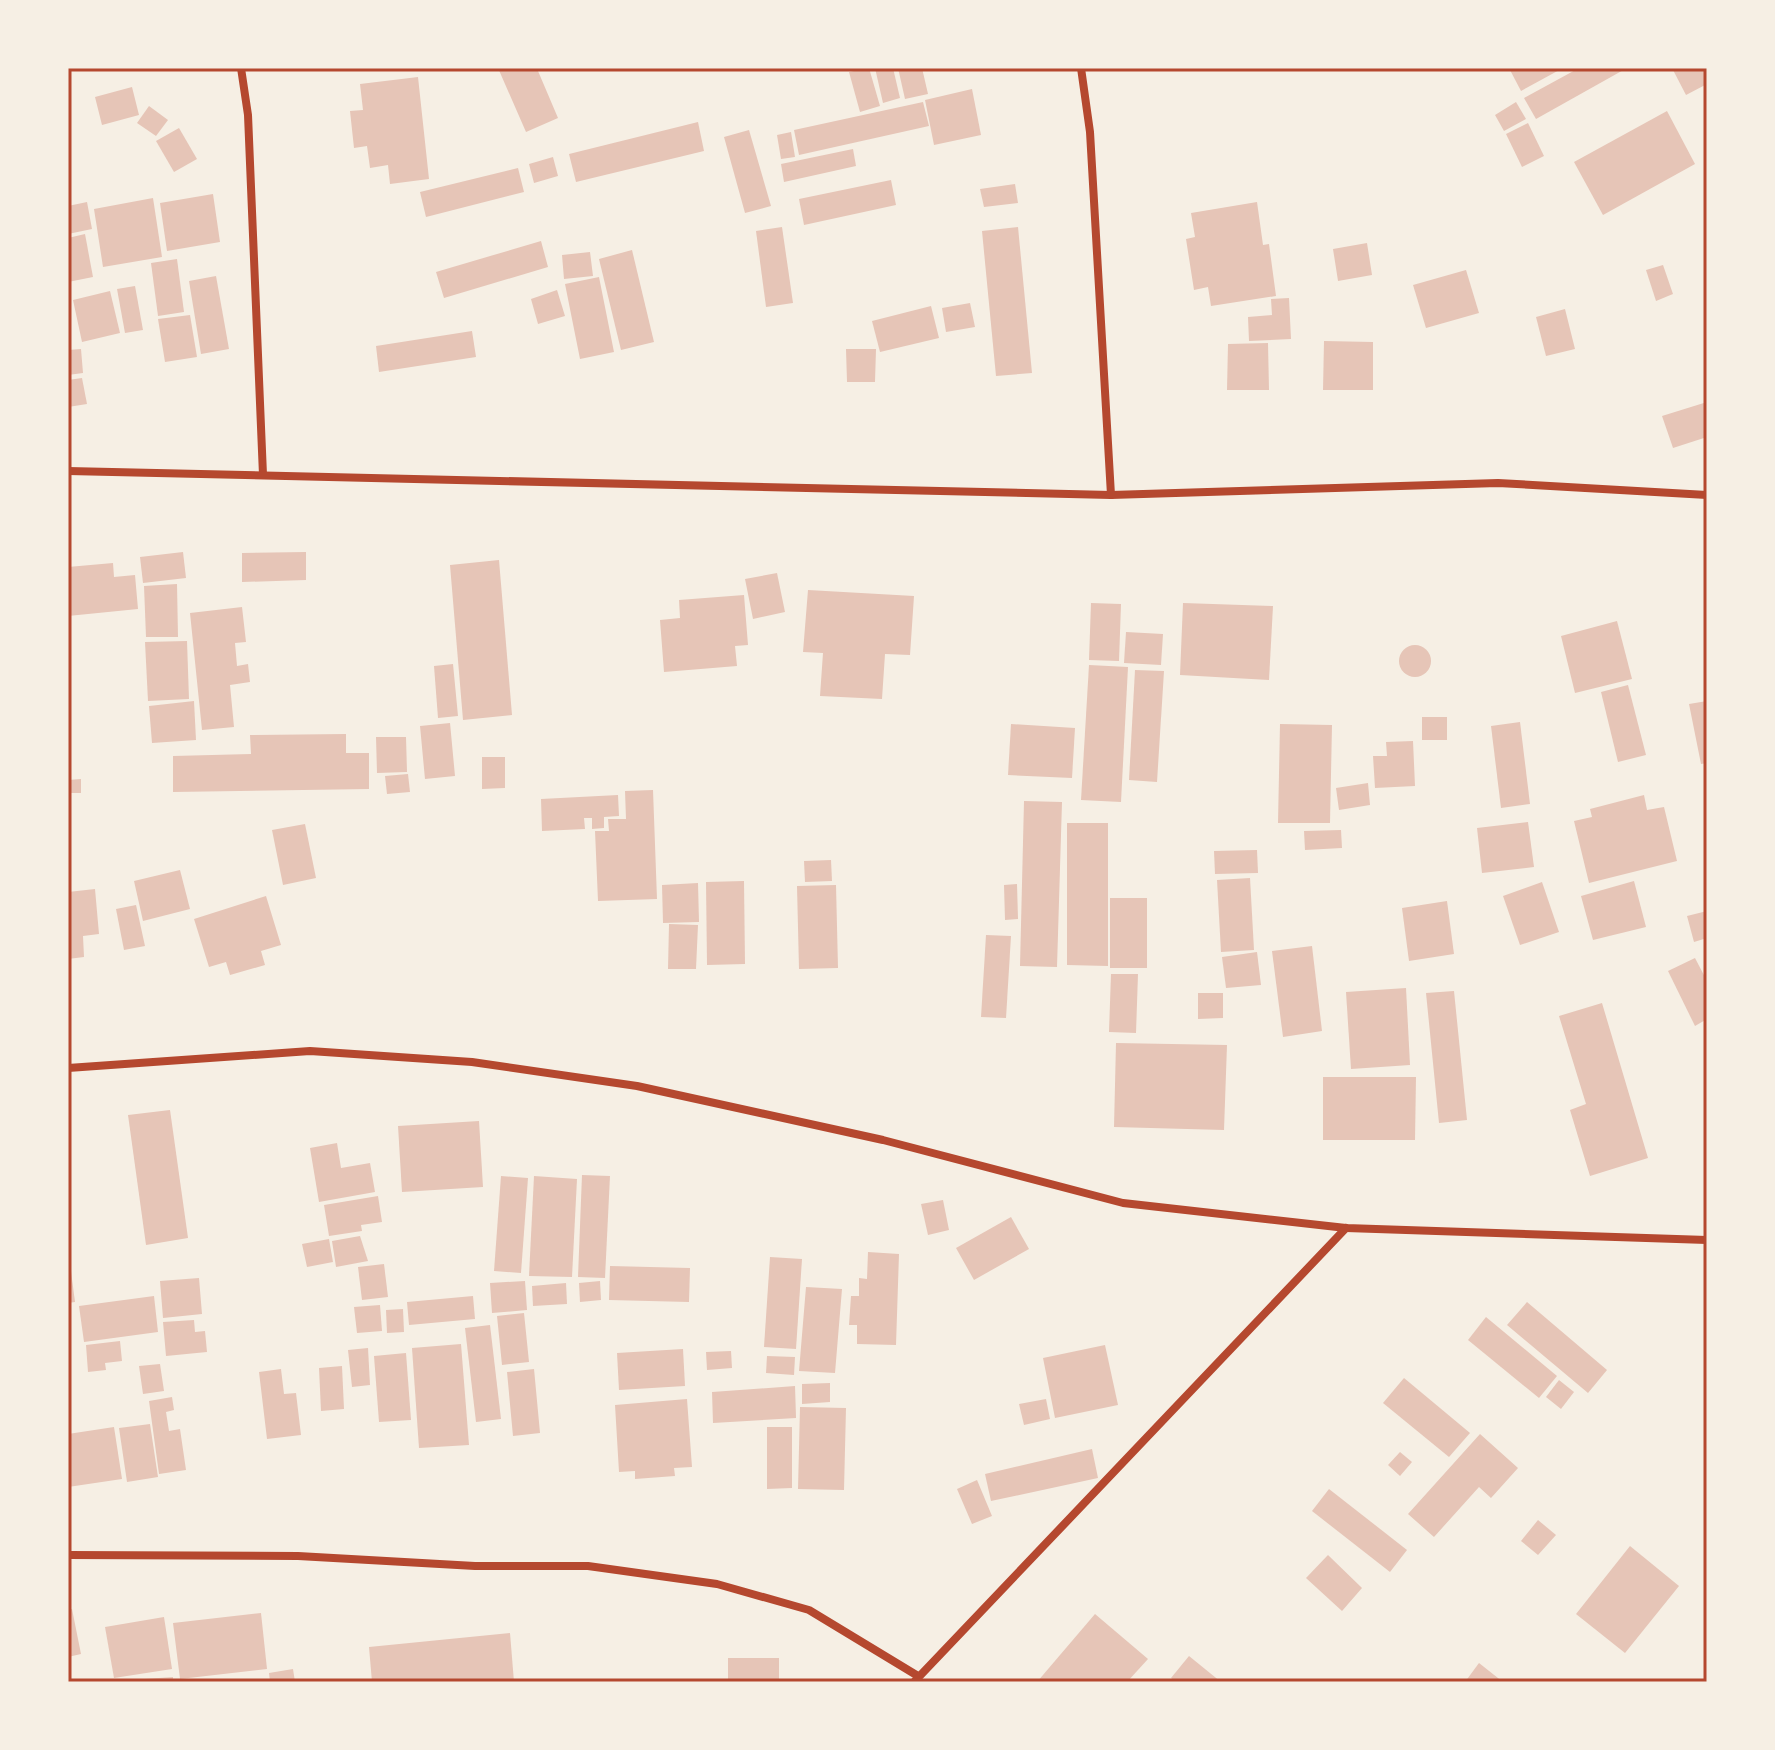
<svg xmlns="http://www.w3.org/2000/svg" width="1775" height="1750" font-family="Poppins,sans-serif">
<rect width="100%" height="100%" fill="#f6efe4"/>
<!-- building -->
<g fill="#e6c5b7">
<path d="M498,68H545L538,71L558,118L526,132Z"/>
<path d="M869,68L880,106L860,112L849,72Z"/>
<path d="M875,68H893L900,98L883,103Z"/>
<path d="M898,68H922L928,94L905,99Z"/>
<path d="M1513,68H1563L1521,91L1510,70Z"/>
<path d="M1579,68H1627L1536,119L1524,98Z"/>
<path d="M1672,68H1707V84L1686,95Z"/>
<path d="M418,77L429,179L390,184L388,165L370,168L367,146L354,148L350,111L363,110L360,84Z"/>
<path d="M132,87L139,115L102,125L95,97Z"/>
<path d="M972,89L981,135L934,145L925,100Z"/>
<path d="M923,102L929,126L799,155L794,130Z"/>
<path d="M1516,102L1526,119L1504,131L1495,115Z"/>
<path d="M149,106L168,120L156,136L137,123Z"/>
<path d="M1667,111L1695,164L1603,215L1574,162Z"/>
<path d="M698,122L704,151L576,182L569,154Z"/>
<path d="M1528,123L1544,156L1522,167L1506,134Z"/>
<path d="M179,128L197,159L174,172L156,141Z"/>
<path d="M749,130L771,206L745,213L724,137Z"/>
<path d="M791,132L795,157L781,159L777,135Z"/>
<path d="M853,149L856,166L784,182L781,164Z"/>
<path d="M553,157L558,176L534,183L529,164Z"/>
<path d="M518,168L524,192L426,217L420,192Z"/>
<path d="M891,180L896,205L804,225L799,199Z"/>
<path d="M1015,184L1018,203L984,207L980,189Z"/>
<path d="M213,194L220,242L167,251L160,203Z"/>
<path d="M153,198L162,257L103,267L94,209Z"/>
<path d="M87,202L92,229L68,234V206Z"/>
<path d="M1257,202L1263,245L1269,244L1276,296L1211,306L1208,287L1194,290L1186,239L1195,237L1191,213Z"/>
<path d="M782,227L793,303L766,307L756,231Z"/>
<path d="M1018,227L1032,373L996,376L982,231Z"/>
<path d="M85,234L93,277L68,282V238Z"/>
<path d="M541,241L548,267L444,298L436,272Z"/>
<path d="M1367,243L1372,275L1338,281L1333,249Z"/>
<path d="M632,250L654,342L621,350L599,259Z"/>
<path d="M590,252L593,276L564,279L562,255Z"/>
<path d="M177,259L184,312L158,316L151,263Z"/>
<path d="M1663,265L1673,294L1656,301L1646,270Z"/>
<path d="M1466,270L1479,313L1426,328L1413,285Z"/>
<path d="M216,276L229,349L201,354L189,281Z"/>
<path d="M599,277L614,352L580,359L565,284Z"/>
<path d="M135,286L143,330L125,333L117,289Z"/>
<path d="M557,290L565,316L538,324L531,299Z"/>
<path d="M110,291L120,333L82,342L73,300Z"/>
<path d="M1289,298L1291,339L1249,341L1248,317L1272,315L1271,299Z"/>
<path d="M970,303L975,327L946,332L942,308Z"/>
<path d="M931,306L939,338L880,352L872,321Z"/>
<path d="M1565,309L1575,349L1546,356L1536,317Z"/>
<path d="M190,315L197,357L165,362L158,319Z"/>
<path d="M472,331L476,357L379,372L376,346Z"/>
<path d="M1324,341L1373,342V390H1323Z"/>
<path d="M1268,343L1269,390H1227L1228,344Z"/>
<path d="M81,349L83,373L68,375V350Z"/>
<path d="M846,349H876L875,382H847Z"/>
<path d="M82,378L87,404L68,407V380Z"/>
<path d="M1707,402V437L1673,448L1662,416Z"/>
<path d="M183,552L186,578L143,583L140,557Z"/>
<path d="M306,552V580L242,582V553Z"/>
<path d="M499,560L512,715L463,720L450,565Z"/>
<path d="M113,563L114,577L135,575L138,609L68,616V567Z"/>
<path d="M777,573L785,612L753,619L745,579Z"/>
<path d="M177,584L178,637H146L144,586Z"/>
<path d="M808,590L914,596L910,655L885,654L882,699L820,696L823,653L803,652Z"/>
<path d="M744,595L748,645L735,646L737,666L664,672L660,620L680,618L679,600Z"/>
<path d="M1091,603L1121,604L1119,661L1089,660Z"/>
<path d="M1183,603L1273,606L1269,680L1180,675Z"/>
<path d="M242,607L246,642L235,643L237,666L248,664L250,682L230,685L234,727L202,730L190,613Z"/>
<path d="M1617,621L1632,679L1575,693L1561,636Z"/>
<path d="M1126,632L1163,634L1161,665L1124,663Z"/>
<path d="M187,641L189,699L148,701L145,642Z"/>
<circle cx="1415" cy="661" r="16"/>
<path d="M453,664L458,716L438,718L434,666Z"/>
<path d="M1089,665L1128,667L1121,802L1081,800Z"/>
<path d="M1135,670L1164,671L1157,782L1129,780Z"/>
<path d="M1628,685L1646,755L1618,762L1601,692Z"/>
<path d="M194,701L196,740L152,743L149,706Z"/>
<path d="M1707,701V763L1701,764L1689,704Z"/>
<rect x="1422" y="717" width="25" height="23"/>
<path d="M1520,722L1530,804L1501,808L1491,726Z"/>
<path d="M450,723L455,776L425,779L420,726Z"/>
<path d="M1011,724L1075,728L1072,778L1008,775Z"/>
<path d="M1280,724L1332,725L1330,823H1278Z"/>
<path d="M346,734V753H369V789L173,792V756L251,754L250,735Z"/>
<path d="M376,737H406L407,772L377,773Z"/>
<path d="M1413,741L1415,786L1375,788L1373,756H1387L1386,742Z"/>
<path d="M482,757H505V788L482,789Z"/>
<path d="M408,774L410,792L387,794L385,776Z"/>
<path d="M81,779V793H68V780Z"/>
<path d="M1368,783L1370,805L1339,810L1336,788Z"/>
<path d="M653,790L657,899L598,901L595,831H609L608,819H626L625,791Z"/>
<path d="M618,795L619,816L604,817V828L592,829V818H584L585,829L542,831L541,799Z"/>
<path d="M1644,795L1647,810L1664,807L1677,861L1589,883L1574,821L1592,817L1590,809Z"/>
<path d="M1024,801L1062,802L1057,967L1020,966Z"/>
<path d="M1528,822L1534,867L1482,873L1477,828Z"/>
<path d="M1067,823H1108V966L1067,965Z"/>
<path d="M305,824L316,878L283,885L272,830Z"/>
<path d="M1341,830L1342,848L1305,850L1304,831Z"/>
<path d="M1257,850L1258,873L1215,874L1214,851Z"/>
<path d="M831,860L832,881L805,882L804,861Z"/>
<path d="M180,870L190,909L143,921L134,881Z"/>
<path d="M1250,878L1254,950L1221,952L1217,880Z"/>
<path d="M744,881L745,964L707,965L706,882Z"/>
<path d="M1634,881L1646,927L1593,940L1581,896Z"/>
<path d="M1542,882L1559,932L1520,945L1503,896Z"/>
<path d="M698,883L699,922L663,923L662,885Z"/>
<path d="M1017,884L1018,919L1005,920L1004,885Z"/>
<path d="M836,885L838,968L799,969L797,886Z"/>
<path d="M95,889L99,934L83,936L84,957L68,959V892Z"/>
<path d="M266,896L281,945L261,951L265,965L230,975L226,962L209,967L194,919Z"/>
<rect x="1110" y="898" width="37" height="70"/>
<path d="M1447,901L1454,954L1409,961L1402,908Z"/>
<path d="M136,905L145,946L124,950L116,909Z"/>
<path d="M1707,911V938L1694,942L1687,916Z"/>
<path d="M669,924L698,925L696,969H668Z"/>
<path d="M986,935L1011,936L1006,1018L981,1017Z"/>
<path d="M1312,946L1322,1031L1283,1037L1272,951Z"/>
<path d="M1257,952L1261,985L1226,988L1222,957Z"/>
<path d="M1695,958L1707,981V1019L1695,1026L1668,971Z"/>
<path d="M1111,974H1138L1136,1033L1109,1032Z"/>
<path d="M1406,988L1410,1065L1351,1069L1346,992Z"/>
<path d="M1454,991L1467,1120L1439,1123L1426,993Z"/>
<path d="M1198,993H1223V1018L1198,1019Z"/>
<path d="M1602,1003L1648,1158L1590,1176L1570,1110L1586,1104L1559,1016Z"/>
<path d="M1116,1043L1227,1045L1224,1130L1114,1127Z"/>
<path d="M1323,1077H1416L1415,1140H1323Z"/>
<path d="M170,1110L188,1238L146,1245L128,1115Z"/>
<path d="M479,1121L483,1187L402,1192L398,1126Z"/>
<path d="M337,1143L341,1168L370,1163L375,1192L319,1202L310,1148Z"/>
<path d="M582,1175L610,1176L605,1278L578,1277Z"/>
<path d="M501,1176L528,1178L521,1273L494,1271Z"/>
<path d="M534,1176L577,1179L572,1277L529,1276Z"/>
<path d="M378,1196L382,1222L361,1225L362,1231L329,1236L324,1205Z"/>
<path d="M943,1200L949,1230L928,1235L921,1204Z"/>
<path d="M1011,1217L1029,1249L974,1280L956,1248Z"/>
<path d="M360,1236L368,1261L336,1267L332,1241Z"/>
<path d="M329,1239L333,1262L307,1267L302,1244Z"/>
<path d="M68,1248L75,1302L68,1303Z"/>
<path d="M868,1252L899,1254L896,1345L857,1344V1325H849L851,1296H859V1278L867,1279Z"/>
<path d="M770,1257L802,1259L796,1349L764,1347Z"/>
<path d="M384,1264L388,1297L362,1300L358,1267Z"/>
<path d="M610,1266L690,1268L689,1302L609,1300Z"/>
<path d="M199,1278L202,1314L163,1318L160,1281Z"/>
<path d="M525,1281L527,1310L492,1313L490,1283Z"/>
<path d="M600,1281L601,1300L580,1302L579,1283Z"/>
<path d="M566,1283L567,1304L533,1306L532,1286Z"/>
<path d="M806,1287L842,1289L835,1373L799,1371Z"/>
<path d="M154,1296L158,1332L84,1342L79,1306Z"/>
<path d="M473,1296L475,1319L409,1325L407,1302Z"/>
<path d="M1527,1302L1607,1370L1588,1393L1507,1325Z"/>
<path d="M380,1305L382,1331L357,1333L354,1307Z"/>
<path d="M403,1309L404,1332L387,1333L386,1310Z"/>
<path d="M524,1313L529,1362L502,1365L497,1316Z"/>
<path d="M1486,1317L1557,1376L1539,1398L1468,1340Z"/>
<path d="M194,1320L195,1332L205,1331L207,1352L166,1356L163,1322Z"/>
<path d="M490,1325L501,1419L476,1422L465,1328Z"/>
<path d="M120,1341L122,1361L105,1363L106,1370L88,1372L86,1345Z"/>
<path d="M461,1344L469,1445L419,1448L412,1348Z"/>
<path d="M1105,1345L1118,1405L1055,1418L1043,1358Z"/>
<path d="M368,1348L370,1385L352,1387L348,1350Z"/>
<path d="M683,1349L685,1386L619,1390L617,1353Z"/>
<path d="M731,1351L732,1368L707,1370L706,1352Z"/>
<path d="M406,1353L411,1420L379,1422L374,1356Z"/>
<path d="M767,1356L795,1357L794,1375L766,1373Z"/>
<path d="M160,1364L164,1391L143,1394L139,1366Z"/>
<path d="M342,1366L344,1409L321,1411L319,1368Z"/>
<path d="M281,1369L284,1394L296,1393L301,1435L267,1439L259,1372Z"/>
<path d="M534,1369L540,1433L513,1436L507,1372Z"/>
<path d="M1404,1378L1470,1433L1449,1457L1383,1403Z"/>
<path d="M1559,1380L1574,1392L1561,1409L1546,1397Z"/>
<path d="M830,1383V1402L802,1404V1384Z"/>
<path d="M795,1386L796,1418L713,1423L712,1392Z"/>
<path d="M172,1397L174,1410L166,1412L169,1431L180,1429L186,1470L159,1474L149,1401Z"/>
<path d="M687,1399L692,1467L674,1468L675,1476L635,1479V1471L619,1472L615,1405Z"/>
<path d="M1046,1399L1050,1419L1024,1425L1019,1404Z"/>
<path d="M800,1407L846,1408L844,1490L798,1489Z"/>
<path d="M150,1424L158,1477L127,1482L119,1428Z"/>
<path d="M114,1427L122,1479L68,1487V1434Z"/>
<path d="M767,1427H792V1488L767,1489Z"/>
<path d="M1480,1434L1518,1468L1491,1498L1479,1487L1434,1537L1408,1514Z"/>
<path d="M1092,1449L1098,1478L991,1501L985,1474Z"/>
<path d="M1400,1452L1412,1462L1400,1476L1388,1465Z"/>
<path d="M977,1480L992,1516L972,1524L957,1489Z"/>
<path d="M1329,1489L1407,1550L1390,1572L1312,1511Z"/>
<path d="M1538,1520L1556,1535L1538,1555L1521,1541Z"/>
<path d="M1630,1546L1679,1586L1625,1653L1576,1614Z"/>
<path d="M1328,1555L1362,1588L1342,1611L1306,1578Z"/>
<path d="M72,1609L81,1654L68,1657V1610Z"/>
<path d="M261,1613L267,1669L180,1679L173,1623Z"/>
<path d="M1095,1614L1148,1659L1127,1682H1037Z"/>
<path d="M164,1617L172,1669L114,1678L105,1627Z"/>
<path d="M510,1633L514,1682H372L369,1647Z"/>
<path d="M1189,1656L1221,1682H1176L1171,1678Z"/>
<rect x="728" y="1658" width="51" height="24"/>
<path d="M1479,1663L1503,1682H1465Z"/>
<path d="M293,1669L295,1682H270L269,1673Z"/>
<path d="M173,1677V1682H145V1679Z"/>
</g>
<g fill="none" stroke-linecap="round" stroke-linejoin="round">
<!-- minor -->
<g stroke="#b5482f" stroke-width="8">
<path d="M241,68L248,115L263,475"/>
<path d="M1081,68L1090,132L1111,495"/>
<path d="M68,471L1111,495L1498,483L1707,495"/>
<path d="M68,1068L310,1051L472,1062L637,1086L883,1140L1123,1203L1346,1228L1707,1240"/>
<path d="M68,1555L298,1556L475,1566H588L717,1584L809,1610L918,1676"/>
<path d="M914,1682L1346,1228"/>
</g>
</g>
<!-- border -->
<rect width="1775" height="1750" fill="none" stroke="#f6efe4" stroke-width="140"/>
<rect x="70" y="70" width="1635" height="1610" fill="none" stroke="#b5482f" stroke-width="3"/>
</svg>
